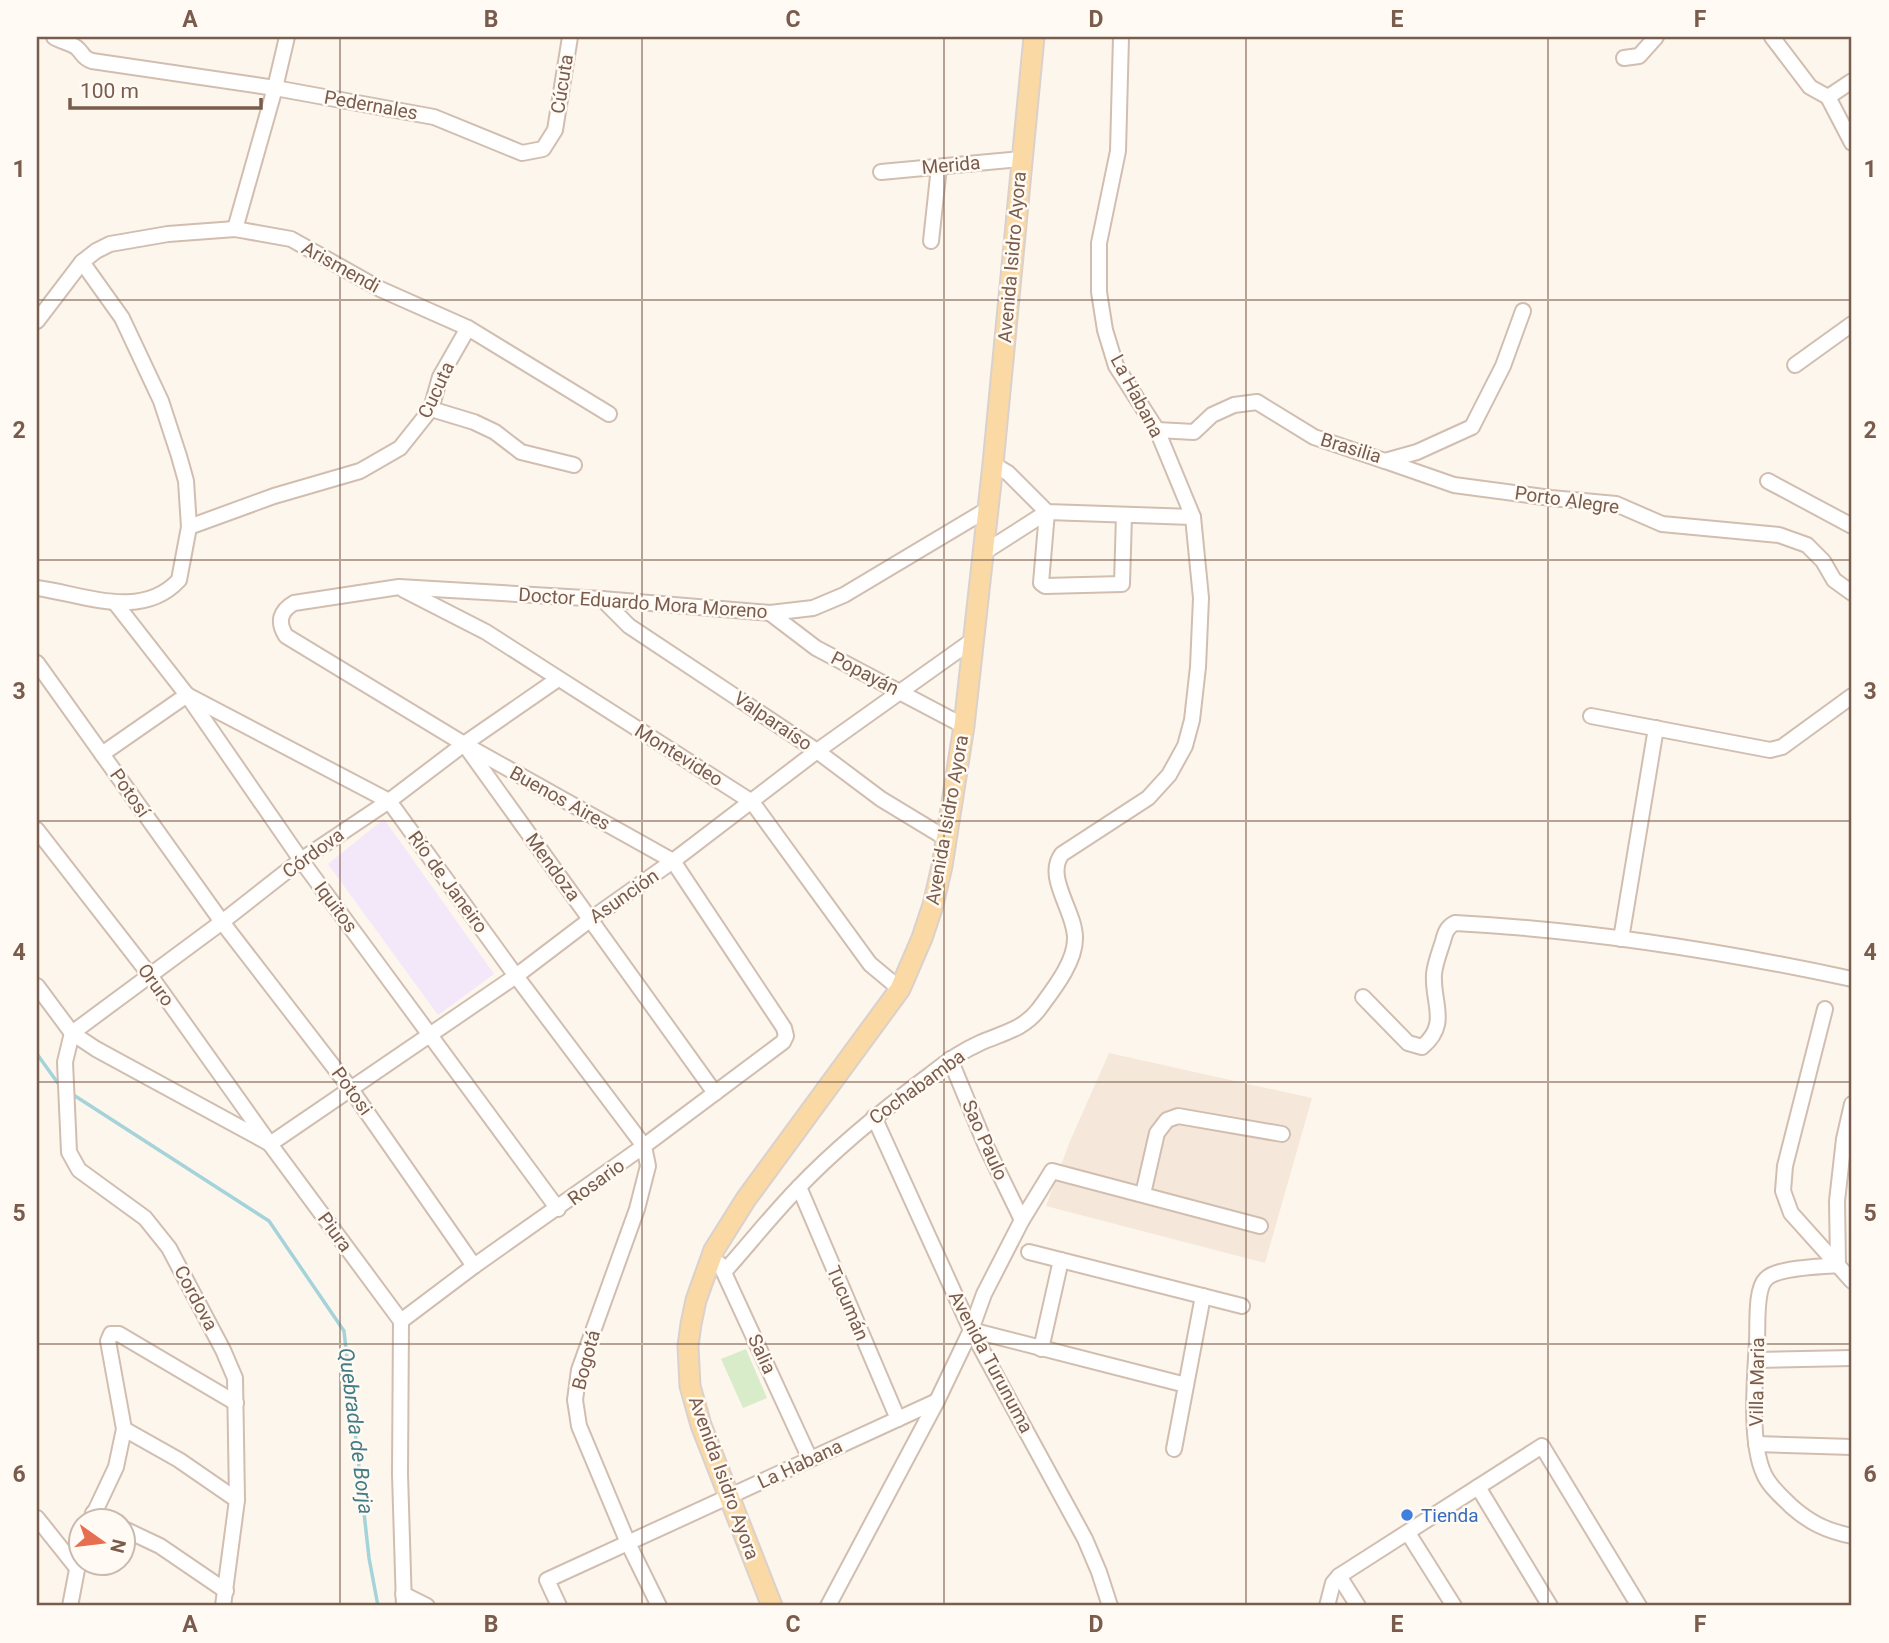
<svg xmlns="http://www.w3.org/2000/svg" width="1889" height="1643" font-family="Roboto,sans-serif">
<rect width="100%" height="100%" fill="#fdf6ec"/>
<!-- residential -->
<path fill="#f5e8da" d="M1109,1053L1312,1098L1265,1263L1046,1206L1070,1141Z"/>
<!-- education -->
<path fill="#f3e8fa" d="M384,819L494,974L438,1015L328,864Z"/>
<!-- green -->
<path fill="#d8ecc9" d="M746,1349L767,1398L743,1408L721,1359Z"/>
<g fill="none" stroke-linecap="round" stroke-linejoin="round">
<!-- stream -->
<g stroke="#a5d3da" stroke-width="3.5">
<path d="M37,1054L60,1086"/>
<path d="M72,1094L269,1221L344,1331L369,1558L378,1606"/>
</g>
<!-- minor casing -->
<g stroke="#d1beb0" stroke-width="18">
<g id="minor">
<path d="M54,37C61,42 73,43 78,49C84,55 83,58 92,61L275,88L434,117L522,153L543,149L555,130L570,37"/>
<path d="M1772,37L1810,87L1828,97"/>
<path d="M1624,58L1639,56L1656,37"/>
<path d="M1828,97L1852,143"/>
<path d="M1828,97L1852,81"/>
<path d="M881,172L1021,159"/>
<path d="M235,229L275,88L287,37"/>
<path d="M931,241L939,167"/>
<path d="M37,321L82,262L96,251L110,244L168,234L235,229L291,239L380,289L468,328L609,414"/>
<path d="M1795,365L1852,324"/>
<path d="M431,409L474,422L495,432L521,452L574,465"/>
<path d="M1157,430L1194,432L1212,415L1234,405L1257,402L1314,437L1385,461L1417,452L1472,427L1503,366L1523,311"/>
<path d="M1385,461L1454,485L1551,498L1616,504L1662,524L1779,535L1807,545L1823,561L1834,580L1852,593"/>
<path d="M993,464L1008,473L1047,512L1193,517"/>
<path d="M1768,481L1852,526"/>
<path d="M1047,512L1041,583L1045,586L1122,584L1124,515"/>
<path d="M189,527L274,496L360,471L400,448L431,409L440,377L468,328"/>
<path d="M983,553L1047,512"/>
<path d="M37,588C83,594 141,621 179,580L189,527L186,481L179,456L161,401L122,318L82,262"/>
<path d="M404,590L486,632L752,802L870,964L900,989"/>
<path d="M602,599L629,626L817,751L881,799L947,839"/>
<path d="M116,604L187,695L301,860L558,1209"/>
<path d="M770,613L816,648L964,726"/>
<path d="M37,663L222,922L350,1088L474,1266"/>
<path d="M187,695L389,801L516,976L644,1146L648,1166L637,1209L579,1370L575,1400L579,1426L628,1543L659,1606"/>
<path d="M1591,716L1770,750L1782,747L1852,696"/>
<path d="M467,748L715,1093"/>
<path d="M102,754L187,695"/>
<path d="M37,830L149,974L270,1144L401,1321L400,1474L404,1606"/>
<path d="M1621,939L1656,728"/>
<path d="M37,986L72,1033L96,1049L267,1142"/>
<path d="M1363,997L1408,1043L1422,1047C1450,1024 1432,1003 1434,974C1435,963 1440,951 1443,941C1445,933 1447,927 1455,923C1588,930 1722,951 1852,979"/>
<path d="M1825,1009L1785,1166L1783,1191L1791,1213L1852,1281"/>
<path d="M950,1059L986,1146L1022,1220"/>
<path d="M1852,1104L1844,1139L1837,1201L1838,1265C1821,1267 1777,1267 1766,1279C1755,1289 1758,1326 1757,1341C1755,1377 1749,1442 1764,1474C1769,1486 1782,1497 1791,1506C1810,1523 1827,1531 1852,1536"/>
<path d="M874,1117L971,1330L1085,1539L1099,1572L1110,1606"/>
<path d="M270,1144L516,976L591,919L673,861L817,751L973,640"/>
<path d="M799,1187L898,1419"/>
<path d="M1143,1194L1157,1133L1167,1120L1178,1116L1282,1134"/>
<path d="M1029,1252L1242,1306"/>
<path d="M720,1264L810,1459"/>
<path d="M724,1272C749,1244 772,1215 798,1188C838,1146 884,1109 931,1074C946,1062 962,1051 980,1043C1002,1033 1023,1030 1039,1009C1052,991 1075,963 1075,939C1076,912 1044,877 1062,854L1148,798L1169,775L1185,746L1192,720L1198,667L1201,598L1193,517L1157,430L1116,366L1105,330L1099,292V243L1118,151L1121,37"/>
<path d="M401,1321L474,1266L644,1146L783,1042L786,1036L784,1028L673,861L464,744L286,636C277,622 280,611 294,603L399,587L602,599L770,613L813,608L844,595L988,509"/>
<path d="M971,1330L1186,1385"/>
<path d="M1041,1349L1061,1260"/>
<path d="M1756,1360L1852,1358"/>
<path d="M124,1429L179,1460L237,1500"/>
<path d="M1756,1444L1852,1447"/>
<path d="M1174,1449L1203,1296"/>
<path d="M1478,1487L1550,1606"/>
<path d="M93,1513L108,1520"/>
<path d="M37,1518L76,1567"/>
<path d="M91,1520L116,1467L124,1429L108,1341L111,1334H119L236,1403"/>
<path d="M122,1528L160,1546L226,1591"/>
<path d="M1408,1533L1454,1606"/>
<path d="M1339,1576L1358,1606"/>
<path d="M403,1594L427,1606"/>
<path d="M70,1606L80,1554"/>
<path d="M223,1606L237,1500L235,1378L223,1350L169,1248L145,1218L79,1170L69,1152L65,1062L72,1033L222,922L301,860L389,801L464,744L558,679"/>
<path d="M559,1606L547,1580L937,1401"/>
<path d="M828,1606L937,1401L971,1330L984,1294L1022,1220L1052,1171L1260,1226"/>
<path d="M1327,1606L1333,1583L1339,1576L1542,1446L1639,1606"/>
</g>
</g>
<!-- major casing -->
<g stroke="#dad1cd" stroke-width="23">
<path id="major" d="M772,1606L701,1425L690,1386L688,1346L691,1324L696,1300L714,1250L746,1199L900,989L922,938L933,905L942,866L964,726L993,464L1034,37"/>
</g>
<!-- minor -->
<use href="#minor" stroke="#fff" stroke-width="14"/>
<!-- major -->
<use href="#major" stroke="#fbd9a5" stroke-width="19"/>
</g>
<!-- grid -->
<path fill="none" stroke="#7a5c4d" stroke-width="2" stroke-opacity="0.55" d="M340,37V1606M642,37V1606M944,37V1606M1246,37V1606M1548,37V1606M37,300H1852M37,560H1852M37,821H1852M37,1082H1852M37,1344H1852"/>
<!-- markers -->
<circle fill="#3f7fe0" stroke="#fffaf3" stroke-width="2.5" cx="1407" cy="1515" r="7"/>
<g text-anchor="middle" dominant-baseline="central" stroke-width="5" stroke-linejoin="round" paint-order="stroke">
<!-- street labels -->
<g font-size="19" fill="#7a5c4d" stroke="#fffaf3">
<text transform="translate(562 84) rotate(-81)">Cúcuta</text>
<text transform="translate(371 105) rotate(10)">Pedernales</text>
<text transform="translate(951 165) rotate(-5)">Merida</text>
<text transform="translate(1012 257) rotate(-85)">Avenida Isidro Ayora</text>
<text transform="translate(341 267) rotate(29)">Arismendi</text>
<text transform="translate(436 390) rotate(-65)">Cucuta</text>
<text transform="translate(1137 396) rotate(62)">La Habana</text>
<text transform="translate(1351 448) rotate(17)">Brasilia</text>
<text transform="translate(1567 500) rotate(8)">Porto Alegre</text>
<text transform="translate(643 603) rotate(4)">Doctor Eduardo Mora Moreno</text>
<text transform="translate(865 673) rotate(27)">Popayán</text>
<text transform="translate(773 721) rotate(34)">Valparaíso</text>
<text transform="translate(679 755) rotate(32)">Montevideo</text>
<text transform="translate(130 793) rotate(55)">Potosí</text>
<text transform="translate(560 798) rotate(29)">Buenos Aires</text>
<text transform="translate(947 820) rotate(-80)">Avenida Isidro Ayora</text>
<text transform="translate(313 853) rotate(-36)">Córdova</text>
<text transform="translate(553 867) rotate(54)">Mendoza</text>
<text transform="translate(448 882) rotate(54)">Río de Janeiro</text>
<text transform="translate(624 896) rotate(-35)">Asunción</text>
<text transform="translate(336 907) rotate(53)">Iquitos</text>
<text transform="translate(156 985) rotate(54)">Oruro</text>
<text transform="translate(917 1087) rotate(-36)">Cochabamba</text>
<text transform="translate(352 1091) rotate(54)">Potosi</text>
<text transform="translate(985 1140) rotate(66)">Sao Paulo</text>
<text transform="translate(596 1182) rotate(-36)">Rosario</text>
<text transform="translate(335 1232) rotate(54)">Piura</text>
<text transform="translate(196 1298) rotate(62)">Cordova</text>
<text transform="translate(848 1303) rotate(67)">Tucumán</text>
<text transform="translate(762 1354) rotate(65)">Salia</text>
<text transform="translate(586 1360) rotate(-75)">Bogotá</text>
<text transform="translate(991 1362) rotate(62)">Avenida Turunuma</text>
<text transform="translate(1757 1382) rotate(-89)">Villa Maria</text>
<text transform="translate(800 1464) rotate(-25)">La Habana</text>
<text transform="translate(724 1478) rotate(70)">Avenida Isidro Ayora</text>
</g>
<!-- shop labels -->
<g font-size="19" fill="#366cbe" stroke="#fffaf3" text-anchor="start">
<text x="1421" y="1515">Tienda</text>
</g>
<!-- water labels -->
<g font-size="21" font-style="italic" fill="#437c86" stroke="#fffaf3">
<text transform="translate(356 1431) rotate(83)">Quebrada de Borja</text>
</g>
</g>
<!-- border -->
<rect width="1889" height="1643" fill="none" stroke="#fffaf3" stroke-width="77"/>
<!-- north arrow -->
<g transform="translate(102 1542) rotate(104)"><circle r="33" fill="#fffaf3" stroke="#cabbb1" stroke-width="2"/>
<path d="M0-5L12 26L0 18L-12 26Z" fill="#e76f51"/>
<text y="-10" font-size="19" font-weight="bold" text-anchor="middle" fill="#7a5c4d">N</text>
</g>
<!-- scale -->
<path d="M70 98v10h191v-10" fill="none" stroke="#7a5c4d" stroke-width="3.5"/>
<text x="80" y="98" font-size="21" fill="#7a5c4d" stroke="#fffaf3" stroke-width="5" paint-order="stroke">100 m</text>
<rect x="38" y="38" width="1812" height="1566" fill="none" stroke="#7a5c4d" stroke-width="2.5"/>
<g font-size="23" text-anchor="middle" font-weight="bold" fill="#7a5c4d">
<text x="190" y="27">A</text>
<text x="491" y="27">B</text>
<text x="793" y="27">C</text>
<text x="1096" y="27">D</text>
<text x="1397" y="27">E</text>
<text x="1700" y="27">F</text>
<text x="19" y="177">1</text>
<text x="1870" y="177">1</text>
<text x="19" y="438">2</text>
<text x="1870" y="438">2</text>
<text x="19" y="699">3</text>
<text x="1870" y="699">3</text>
<text x="19" y="960">4</text>
<text x="1870" y="960">4</text>
<text x="19" y="1221">5</text>
<text x="1870" y="1221">5</text>
<text x="19" y="1482">6</text>
<text x="1870" y="1482">6</text>
<text x="190" y="1632">A</text>
<text x="491" y="1632">B</text>
<text x="793" y="1632">C</text>
<text x="1096" y="1632">D</text>
<text x="1397" y="1632">E</text>
<text x="1700" y="1632">F</text>
</g>
</svg>
